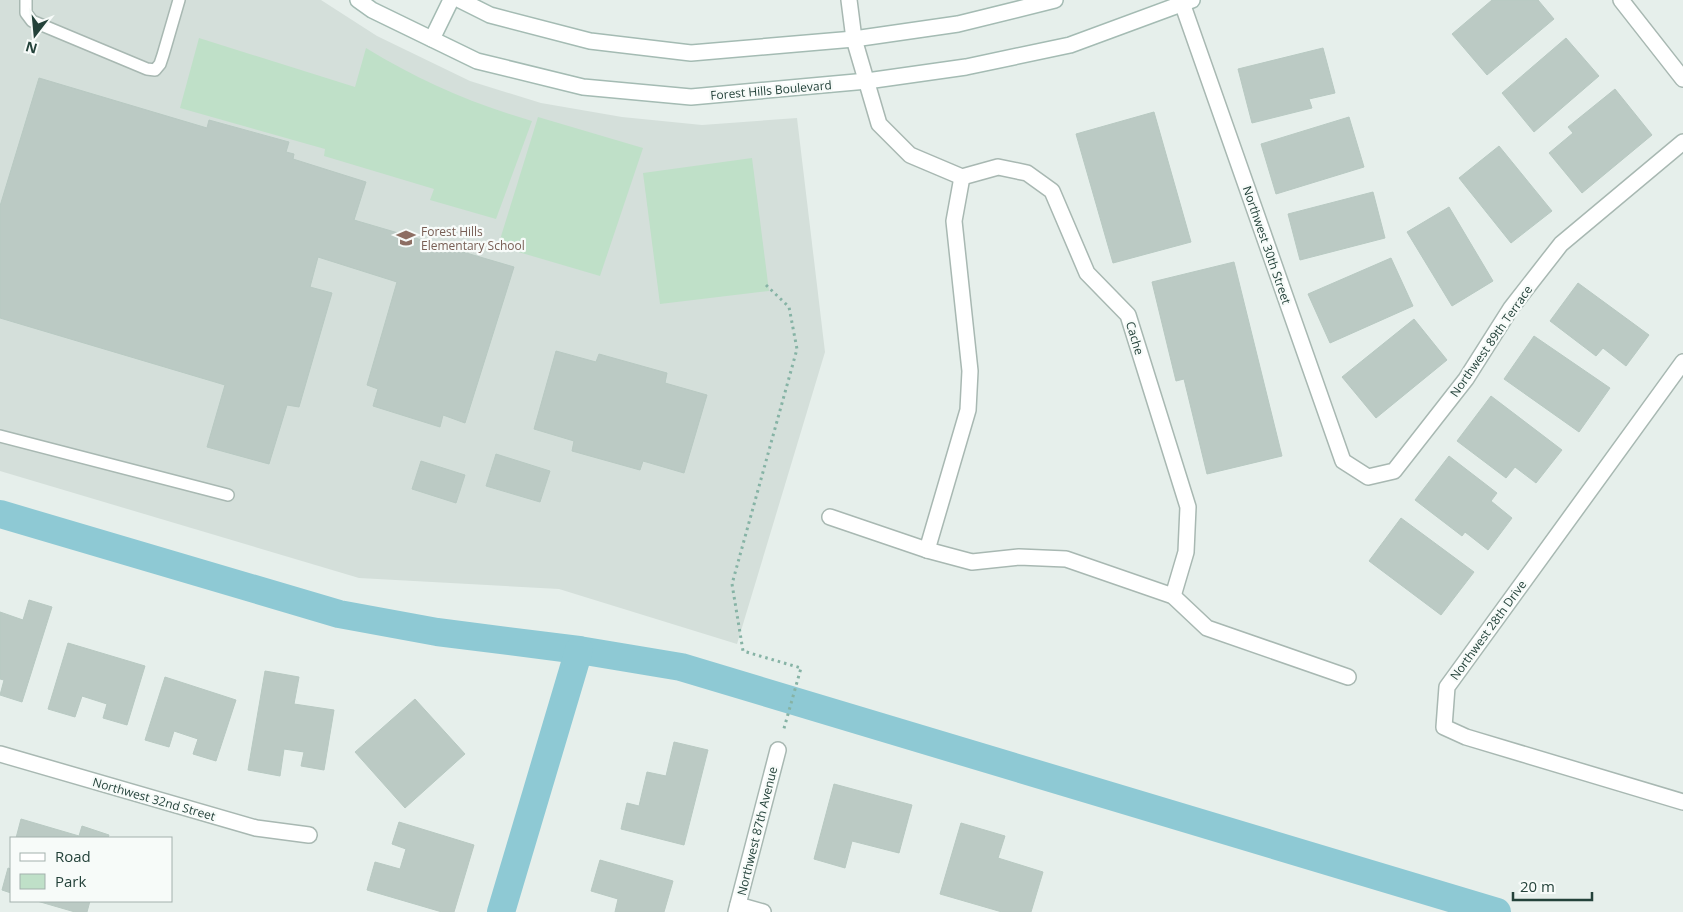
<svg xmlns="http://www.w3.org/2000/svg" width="1683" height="912" font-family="'Open Sans',sans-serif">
<rect width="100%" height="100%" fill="#e6efeb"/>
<!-- built -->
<path fill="#d4dfda" d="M0,0H321L377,36L470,81L541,103L622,117L702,125L797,118L825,352L737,644L559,589L359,578L0,471Z"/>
<!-- green -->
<g fill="#bfe0c8">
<path d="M199,38L355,87L366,48C418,80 473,104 532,121L496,219L430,200L434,189L324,156L325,149L180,108Z"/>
<path d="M538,117L643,148L600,276L498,246Z"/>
<path d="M752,158L769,291L660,304L643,173Z"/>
</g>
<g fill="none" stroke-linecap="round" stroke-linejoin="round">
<!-- canal -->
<g stroke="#8ec9d4" stroke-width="28">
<path d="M0,514L339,614L437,632L579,650L681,667L1497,912"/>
<path d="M501,912L579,650"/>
</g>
</g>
<!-- building -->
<g fill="#bbcac4" stroke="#b8c9c2">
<path d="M1492,0H1538L1554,19L1487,75L1452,34Z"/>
<path d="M1566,38L1599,76L1534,132L1502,93Z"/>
<path d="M1323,48L1335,93L1309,99L1312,108L1252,123L1238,69Z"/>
<path d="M39,78L207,128L209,120L289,142L286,152L294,154L293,159L366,182L354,220L514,267L465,423L443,415L440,427L373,406L378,389L367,385L397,282L318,257L310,287L332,293L299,407L287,405L269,464L207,447L225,385L0,318V206Z"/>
<path d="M1615,89L1652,135L1582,193L1549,153L1573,133L1568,127Z"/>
<path d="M1154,112L1191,242L1113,263L1076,134Z"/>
<path d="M1349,117L1364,167L1276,194L1261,144Z"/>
<path d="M1499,146L1552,211L1511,243L1459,178Z"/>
<path d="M1373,192L1385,238L1300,260L1288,214Z"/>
<path d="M1449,207L1493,281L1452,306L1407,232Z"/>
<path d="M1391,258L1413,306L1330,343L1308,294Z"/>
<path d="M1234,262L1282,456L1207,474L1184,379L1176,381L1152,282Z"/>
<path d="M1578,283L1649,335L1626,366L1603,348L1596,356L1550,321Z"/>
<path d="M1414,319L1447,360L1376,418L1342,377Z"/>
<path d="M1534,336L1610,388L1579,432L1504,379Z"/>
<path d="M556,351L596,362L599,354L667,373L665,383L707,395L684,473L643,461L640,470L572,451L574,441L534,429Z"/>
<path d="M1491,396L1562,450L1536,483L1515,467L1506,478L1457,441Z"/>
<path d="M496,454L550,471L540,502L486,486Z"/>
<path d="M1449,456L1497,493L1491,501L1512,518L1488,550L1465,532L1462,536L1415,500Z"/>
<path d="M421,461L465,475L456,503L412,489Z"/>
<path d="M1401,518L1474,572L1441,615L1369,561Z"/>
<path d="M29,600L52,607L22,702L0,695L4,680L0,679V612L23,620Z"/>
<path d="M68,643L145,666L127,725L103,718L107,704L82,696L75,717L48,709Z"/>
<path d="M265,671L299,677L294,704L334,710L324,770L301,766L304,752L284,749L280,776L248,770Z"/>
<path d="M165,677L236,700L216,761L193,754L198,739L174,731L169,747L145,740Z"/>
<path d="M415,699L465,754L405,808L355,752Z"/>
<path d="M674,742L708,750L684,845L621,829L627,803L639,806L647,772L666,776Z"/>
<path d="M834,784L912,805L899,853L852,841L845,868L814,859Z"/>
<path d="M21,819L79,836L82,826L109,835L108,838H16Z"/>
<path d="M399,822L474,845L454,912H442L367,890L375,862L400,869L406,849L392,844Z"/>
<path d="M961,823L1005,836L998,858L1043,872L1031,912H1002L940,894Z"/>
<path d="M600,860L673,881L664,912H615L618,899L591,891Z"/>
<path d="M8,868L11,869V893L2,890Z"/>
<path d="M37,901H90L87,912H75Z"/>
</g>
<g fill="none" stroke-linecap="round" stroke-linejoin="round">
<!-- lane casing -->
<g stroke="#a8b8b2" stroke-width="14">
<g id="lane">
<path d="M26,0V13L32,21L147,69L155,70L160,64L163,55L179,0"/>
<path d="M0,436L228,495"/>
</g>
</g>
<!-- street casing -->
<g stroke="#a8b8b2" stroke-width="18">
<g id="street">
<path d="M849,0L854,39L879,124L910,155L962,177L998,167L1027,173L1052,191L1087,273L1128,315L1188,507L1186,552L1173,596"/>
<path d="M1181,0L1343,461L1368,477L1394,471L1466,379L1511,308L1561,244L1683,142"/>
<path d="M1621,0L1683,79"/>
<path d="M1683,362L1447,687L1444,727L1466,737L1683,802"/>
<path d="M830,517L927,550L972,562L1019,557L1066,559L1173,596L1207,628L1348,677"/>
<path d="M927,550L968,410L970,371L954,221L962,177"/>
<path d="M0,754L256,828L309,835"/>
<path d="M738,905L763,912"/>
<path d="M736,912L778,750"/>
</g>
</g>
<!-- secondary casing -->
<g stroke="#a4bbb3" stroke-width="18">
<g id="secondary">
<path d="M358,0L372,10L477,61L583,87L691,97L867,81L966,67L1070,45L1192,0"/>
<path d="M460,0L490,15L590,41L691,53L854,39L958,24L1055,0"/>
<path d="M432,39L451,0"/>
</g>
</g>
<!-- path -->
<path stroke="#86b3a5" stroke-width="3" stroke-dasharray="2.5 4" stroke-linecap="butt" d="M766,285L789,307L797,349L732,584L743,651L801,668L783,732"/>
<!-- lane -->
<use href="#lane" stroke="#fff" stroke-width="11"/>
<!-- street -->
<use href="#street" stroke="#fff" stroke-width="15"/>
<!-- secondary -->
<use href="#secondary" stroke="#fff" stroke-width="15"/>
</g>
<!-- icons -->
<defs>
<g id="school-bare" transform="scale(1.5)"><path d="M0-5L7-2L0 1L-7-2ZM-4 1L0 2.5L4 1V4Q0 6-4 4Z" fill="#8d6e63" stroke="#f7fbf9" stroke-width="2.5" paint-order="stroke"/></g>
</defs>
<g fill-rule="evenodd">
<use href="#school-bare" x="406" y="238"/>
</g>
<g text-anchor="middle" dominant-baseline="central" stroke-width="4.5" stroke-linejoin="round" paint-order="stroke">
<!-- street labels -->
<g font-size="12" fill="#24423a" stroke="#f7fbf9">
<text transform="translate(771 90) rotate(-5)">Forest Hills Boulevard</text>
<text transform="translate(1267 245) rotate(71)">Northwest 30th Street</text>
<text transform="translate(1135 338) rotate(73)">Cache</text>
<text transform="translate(1491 341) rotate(-55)">Northwest 89th Terrace</text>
<text transform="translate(1488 630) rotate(-54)">Northwest 28th Drive</text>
<text transform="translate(154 799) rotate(16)">Northwest 32nd Street</text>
<text transform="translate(757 831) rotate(-76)">Northwest 87th Avenue</text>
</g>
<!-- education labels -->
<g font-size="12" fill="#785e54" stroke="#f7fbf9" text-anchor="start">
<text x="421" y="231">Forest Hills<tspan x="421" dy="14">Elementary School</tspan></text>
</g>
</g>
<!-- legend -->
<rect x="10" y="837" width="162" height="65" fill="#f7fbf9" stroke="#a3b1ad"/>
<rect x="20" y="853" width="25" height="8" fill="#ffffff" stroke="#a3b1ad"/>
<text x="55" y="862" font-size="15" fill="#24423a">Road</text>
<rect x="20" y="874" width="25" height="15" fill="#bfe0c8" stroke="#a3b1ad"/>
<text x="55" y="887" font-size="15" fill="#24423a">Park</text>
<!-- north arrow -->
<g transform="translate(35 35) rotate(196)" stroke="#f7fbf9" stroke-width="4" paint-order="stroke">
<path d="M0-4L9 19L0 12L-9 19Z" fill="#24423a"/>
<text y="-8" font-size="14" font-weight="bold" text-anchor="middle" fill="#24423a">N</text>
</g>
<!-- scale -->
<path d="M1513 892v8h79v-8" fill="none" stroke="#24423a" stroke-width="2.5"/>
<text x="1520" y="892" font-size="15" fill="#24423a" stroke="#f7fbf9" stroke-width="4" paint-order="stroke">20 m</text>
</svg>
